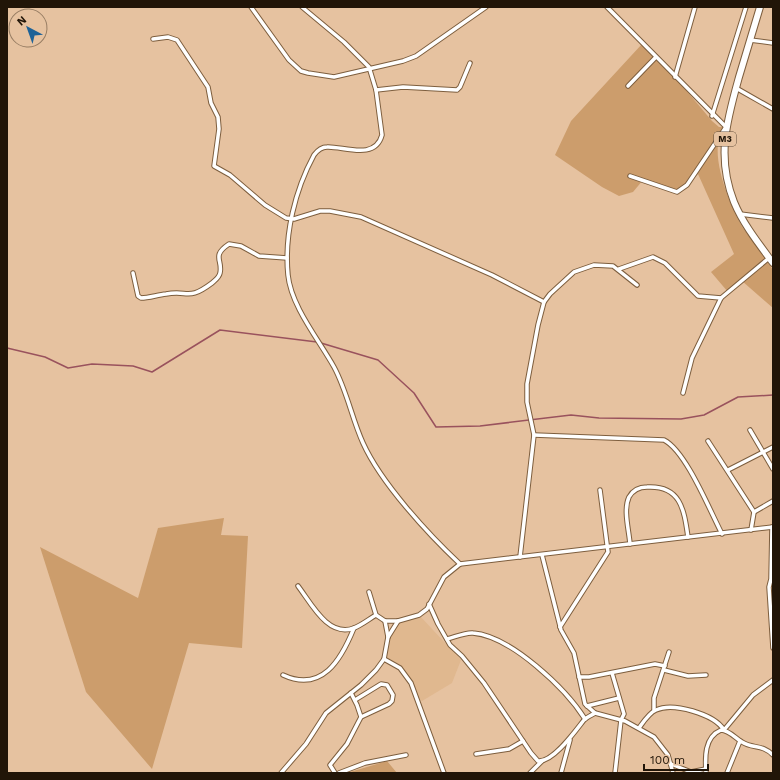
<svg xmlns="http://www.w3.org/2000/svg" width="780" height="780" font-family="'Work Sans',sans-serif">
<rect width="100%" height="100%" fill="#e6c2a0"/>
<!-- built -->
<path fill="#e0b88f" d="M419,615L461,660L452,683L422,701L418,699L405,673L384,659L388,637L398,621Z"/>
<!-- green -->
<g fill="#cc9d6c">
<path d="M642,44L675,77L712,121L719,127H726C704,146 731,208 743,228C749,237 771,264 773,271C776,280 773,298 773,308L742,281L728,292L711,272L734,254L698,174L687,185L677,192L643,180L633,192L619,196L602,187L555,155L571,121Z"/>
<path d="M224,518L221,535L248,536L242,648L189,643L152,769L86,692L40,547L138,598L158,528Z"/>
<path d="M387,761L397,773H346L350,772Z"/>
</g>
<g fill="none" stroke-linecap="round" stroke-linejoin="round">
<!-- stream -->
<g stroke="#99525d" stroke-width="1.5">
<path d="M321,343L378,360L414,393L436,427L480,426L571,415L599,418L681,419L704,415L738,397L773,395"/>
<path d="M7,348L45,357L68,368L92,364L133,366L152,372L220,330L317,342"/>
</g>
<!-- street casing -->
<g stroke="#7d5e3e" stroke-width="5.5">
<g id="street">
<path d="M251,7L289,60L301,71L308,73L334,77L403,61L416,56L486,7"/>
<path d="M302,7L344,42L369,67L376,90L382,135C375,161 343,146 327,147C322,147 317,151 314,155C295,190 284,235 288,275C291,306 319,340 334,367C347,391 352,419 363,443C381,483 428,534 460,564"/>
<path d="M607,7L726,127L687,185L677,192L630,176"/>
<path d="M153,39L168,37L177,40L208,87L211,103L218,117L219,129L214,166L230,175L265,205L286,218L294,219L320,211H330L361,217L492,275L544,302"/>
<path d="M750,40L773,43"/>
<path d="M675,77L695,7"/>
<path d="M628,86L655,58"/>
<path d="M736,88L773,109"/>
<path d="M376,90L403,87L457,90L460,87L470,63"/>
<path d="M712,116L746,7"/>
<path d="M740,214L773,218"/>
<path d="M619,269L653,257L665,263L698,296L721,298"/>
<path d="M133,273L138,296L141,298C149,298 157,295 166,294C189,290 188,301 212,283C215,280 219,278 220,273C223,260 211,256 229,244L241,246L259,256L287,258"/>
<path d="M683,393L692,358L721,298L769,258"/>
<path d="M750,430L773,469"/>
<path d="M534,435L664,440C686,451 710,511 722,534"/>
<path d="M708,441L754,512L751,530"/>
<path d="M728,470L773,447"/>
<path d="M754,512L773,501"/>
<path d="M772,527L771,579L769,587L773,648"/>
<path d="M630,544C629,530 623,510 629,497C633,490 640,487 647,487C681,485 684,510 688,537"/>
<path d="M542,555L561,630L574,653L585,704L595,713L625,721L654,737L668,755L673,773"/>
<path d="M520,557L534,435L527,402V384L538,325L544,302L550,294L574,272L594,265L613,266L637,285"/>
<path d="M298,586C311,603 328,638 354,628C362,625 369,619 376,615"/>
<path d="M369,592L376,615L385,621H398L419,615L427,609L444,577L460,564L773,527"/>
<path d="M429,604L438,624L450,645L462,656L484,683L531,753L538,761C553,763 576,730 584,720C587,717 592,715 595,713"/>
<path d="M385,621L388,637"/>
<path d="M560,627L608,552L600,490"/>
<path d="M447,639C455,637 466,632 473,633C511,636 566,689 585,719"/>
<path d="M384,659L400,668L411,683L444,773"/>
<path d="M664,670L688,676L706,675"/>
<path d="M612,673L624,714L621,720L615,773"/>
<path d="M283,675C322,693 341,660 354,628"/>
<path d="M579,677H589L655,664L665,666"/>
<path d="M355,700L381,684L387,685L393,695L392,701L389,704L361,717"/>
<path d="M587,706L619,698"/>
<path d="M654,710V698L669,652"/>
<path d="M639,728C644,721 649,713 656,710C673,702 714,714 724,730L753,695L773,680"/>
<path d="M476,754L509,749L523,741"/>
<path d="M671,764L691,772L706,769"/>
<path d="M281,773L306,744L326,713L361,685L376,670L384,659L388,637L398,621"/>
<path d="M335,773L330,765L347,744L361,717L357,705L351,693"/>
<path d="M339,773L365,763L406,755"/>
<path d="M530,773L542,761"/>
<path d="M561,773L570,740"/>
<path d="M706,773C705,758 704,737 721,730C729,730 735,738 742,742C753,749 762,744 773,755"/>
<path d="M727,773L740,741"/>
</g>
</g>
<!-- highway casing -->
<g stroke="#7d5e3e" stroke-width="8">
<path id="highway" d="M760,7C753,30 746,54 739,77C727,120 716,157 734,202C743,224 759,244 773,263"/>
</g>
<!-- street -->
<use href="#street" stroke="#fff" stroke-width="3.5"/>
<!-- highway -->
<use href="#highway" stroke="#fff" stroke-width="6"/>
</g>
<g text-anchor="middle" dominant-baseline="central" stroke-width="3" stroke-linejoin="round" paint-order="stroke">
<!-- shield labels -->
<rect fill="#e6c2a0" stroke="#5c4936" stroke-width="1" x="714" y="132" width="22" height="14" rx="3"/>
<g font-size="9" font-weight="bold" fill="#211508">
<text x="725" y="139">M3</text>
</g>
</g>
<!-- border -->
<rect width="780" height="780" fill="none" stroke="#211508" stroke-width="16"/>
<!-- north arrow -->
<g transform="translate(28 28) rotate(319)"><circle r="19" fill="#e6c2a0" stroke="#977d63"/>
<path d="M0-3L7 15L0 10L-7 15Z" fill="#1e6297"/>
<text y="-6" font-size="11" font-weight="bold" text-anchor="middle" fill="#211508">N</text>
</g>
<!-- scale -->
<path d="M644 764v6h64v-6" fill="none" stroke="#211508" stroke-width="2"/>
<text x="650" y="764" font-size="12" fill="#211508" stroke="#e6c2a0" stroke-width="3" paint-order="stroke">100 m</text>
</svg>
